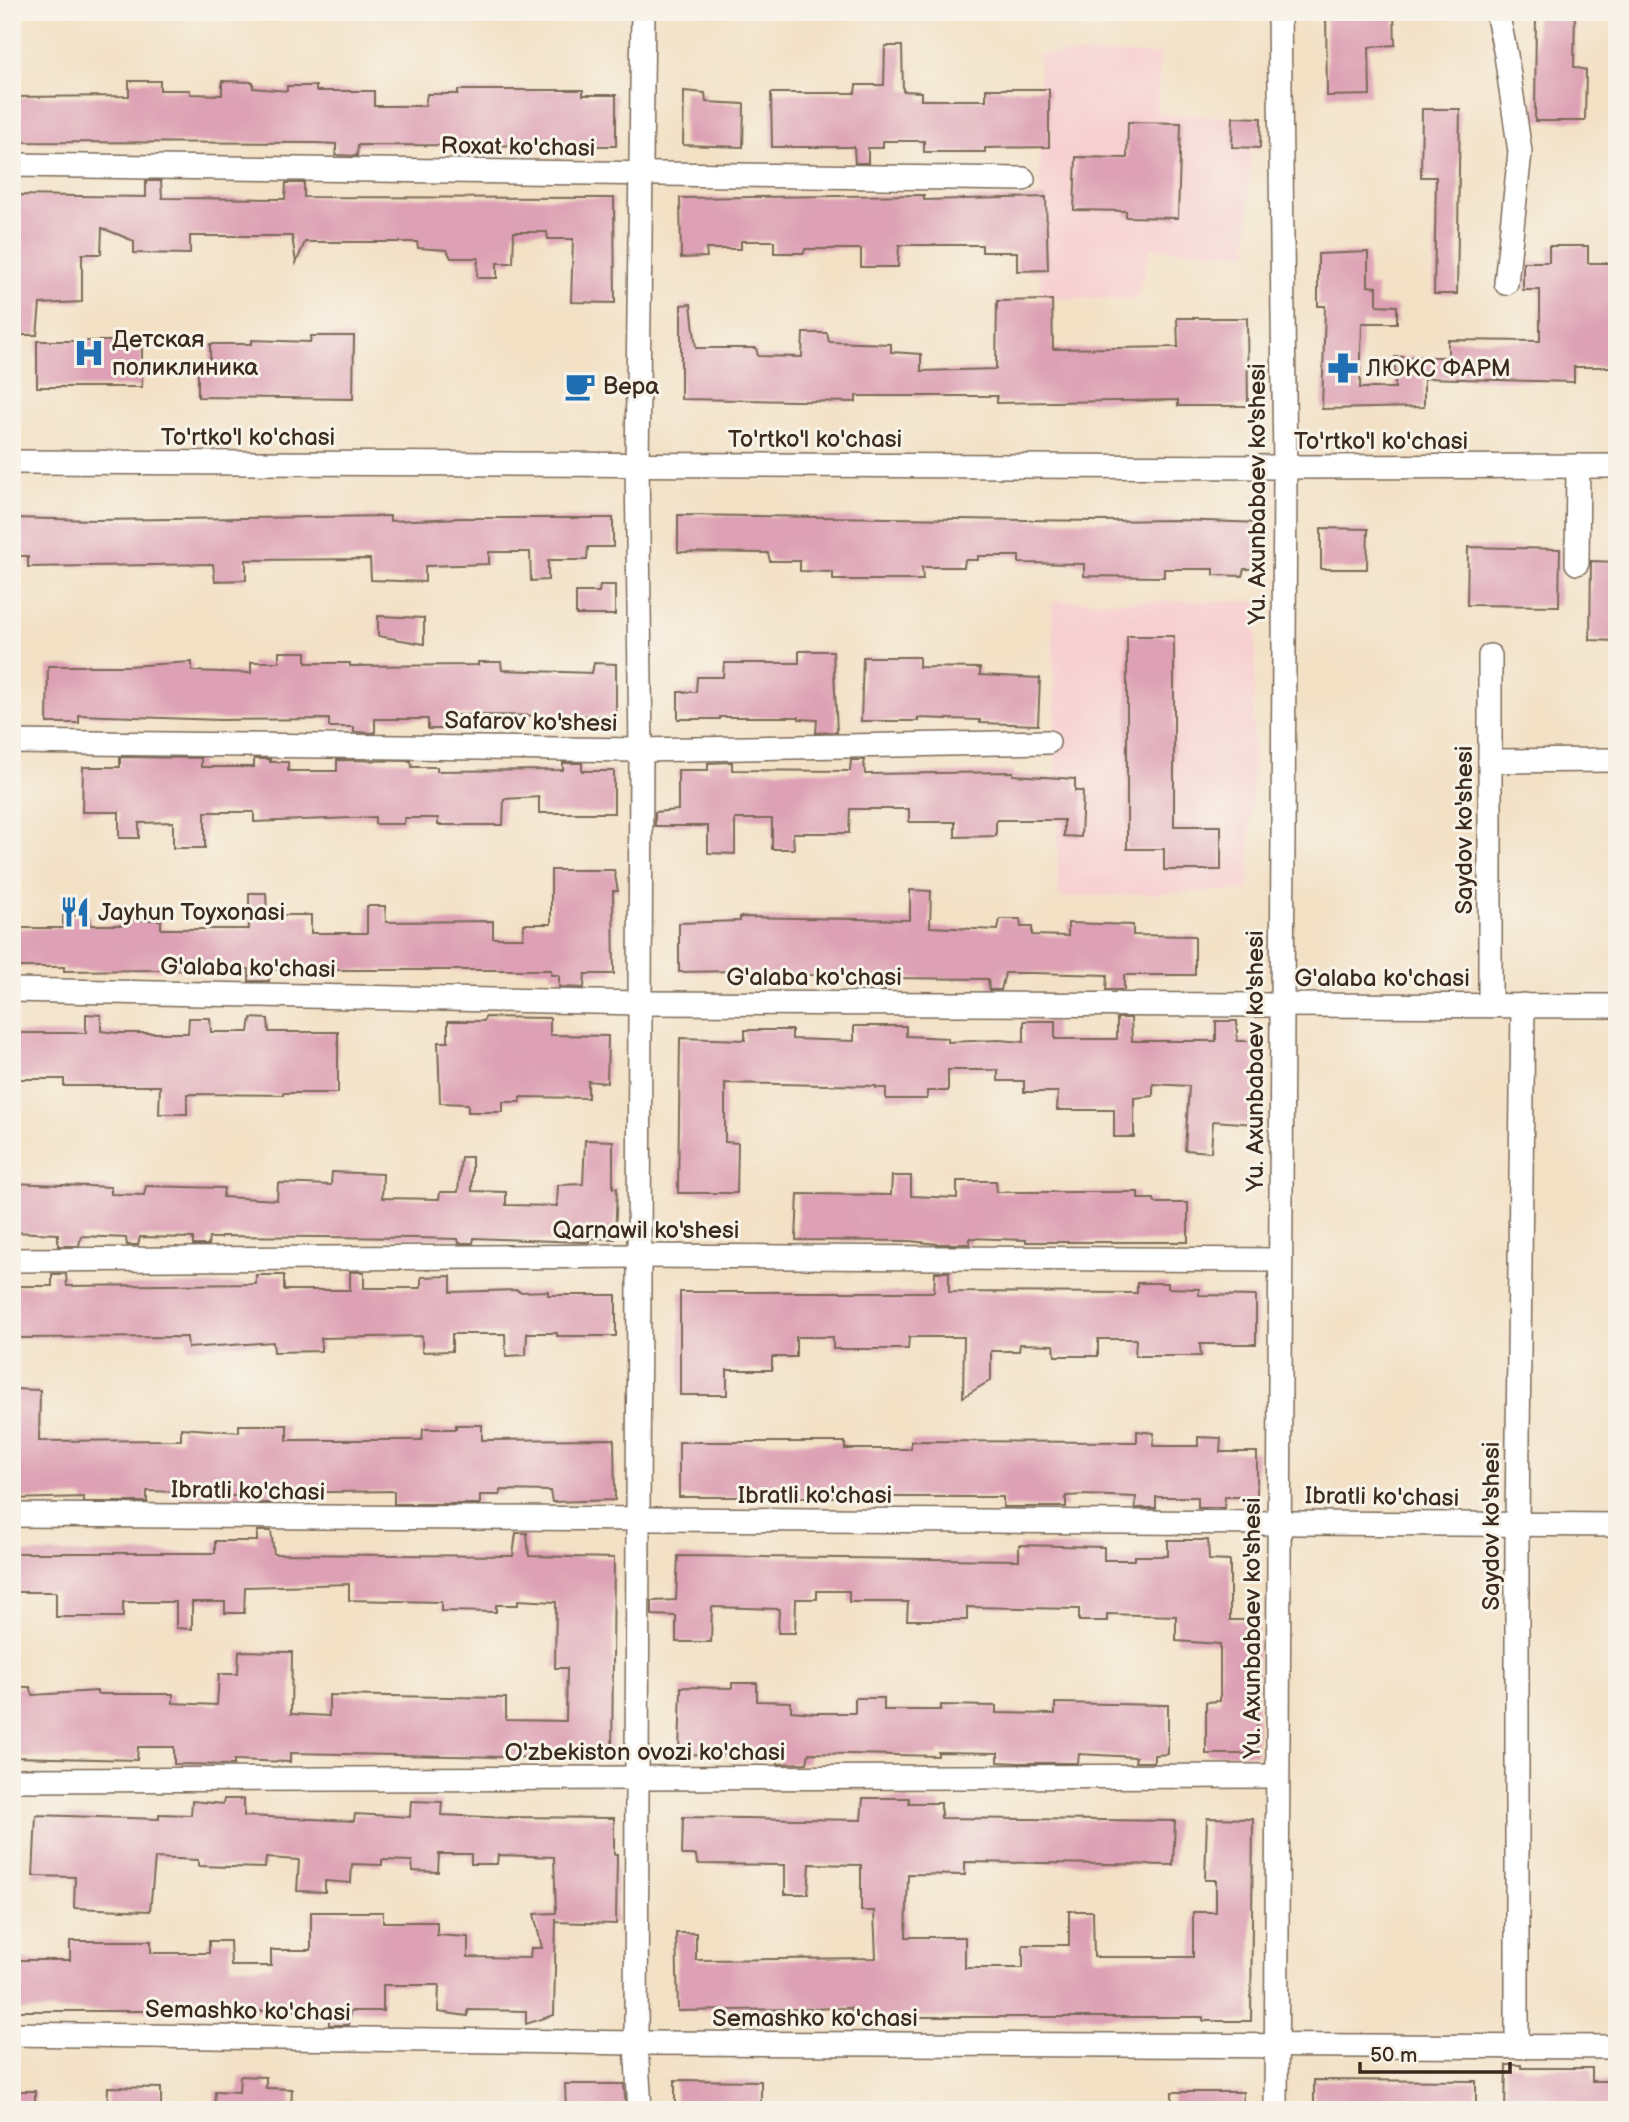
<svg xmlns="http://www.w3.org/2000/svg" width="1629" height="2122" font-family="'Balsamiq Sans',sans-serif">
<rect width="100%" height="100%" fill="#f7f3e8"/>
<filter id="ink" filterUnits="userSpaceOnUse"><feTurbulence type="fractalNoise" baseFrequency=".0143" numOctaves="2"/><feDisplacementMap in="SourceGraphic" scale="14" xChannelSelector="R" yChannelSelector="G"/><feConvolveMatrix kernelMatrix="1 2 1 2 8 2 1 2 1" color-interpolation-filters="sRGB"/></filter>
<filter id="wash" filterUnits="userSpaceOnUse"><feTurbulence type="fractalNoise" baseFrequency=".00686" numOctaves="4" result="noise"/><feDisplacementMap in="SourceGraphic" scale="28" xChannelSelector="R" yChannelSelector="G"/><feGaussianBlur stdDeviation="1.57" result="paint"/><feColorMatrix in="noise" values="0 0 0 0 0 0 0 0 0 0 0 0 0 0 0 0 0 1.4 0 .05"/><feComposite in="paint" operator="in"/></filter>
<g filter="url(#wash)">
<rect width="100%" height="100%" fill="#f3e1c6"/>
<!-- built -->
<g fill="#f7cfd0">
<path d="M1039,54H1160L1157,114L1251,118L1248,253L1151,248L1137,299L1040,298Z"/>
<path d="M1052,601H1257L1249,890L1059,897Z"/>
</g>
<g id="blocks">
<!-- building -->
<g fill="#dda0b4">
<path d="M1326,12H1394L1395,45L1369,47L1370,95L1327,96Z"/>
<path d="M1536,12L1575,13L1574,67L1586,70L1585,121H1535Z"/>
<path d="M885,46H902L903,91L921,92V100H986V89H1049V147L985,148V152H924V141H883V148H868V163H855L854,147H772L771,93H855L856,85H884Z"/>
<path d="M129,81H160V90H190V94L222,95V81L253,82V88L287,91V86H316V91H374V106H425L427,94H458V90H583V95H616V146L358,145L357,156L336,155V144L316,143L12,142L13,97L129,96Z"/>
<path d="M684,91L705,93L706,102L744,104L743,147L683,145Z"/>
<path d="M1422,109H1460L1457,294H1434L1436,177H1421Z"/>
<path d="M1233,117L1261,118L1260,148L1232,147Z"/>
<path d="M1128,122L1181,123L1178,218L1126,217V211L1074,210L1076,157L1127,158Z"/>
<path d="M146,181H161L162,198L285,199L286,183H304V197L614,198L615,303L571,302L573,239H548L547,232H514L513,263H497V278H477L478,258H451L447,250L418,248L417,242H305L296,263L292,236H190V254L134,253V241L102,228L101,254H82V302L40,304L37,335H12V195L146,197Z"/>
<path d="M924,195V200L1046,197L1048,270L1017,271V252H982V245H899L898,267H861V249H805L804,253H774V241H741V249H706L707,257L681,258L680,198Z"/>
<path d="M1549,246H1588V263H1617V367H1574V382L1424,378V407L1322,409L1325,306H1318V254L1368,252V286L1377,287V305L1397,306V323H1362L1360,388H1395V357H1448V340L1540,341V290H1523V262H1549Z"/>
<path d="M1052,300L1053,349L1178,347L1177,318H1247L1248,406H1178V400L997,403V396H856V402L681,399V305L691,304L696,348H756L758,356L802,357L803,333H827L829,342L891,344V352L921,354V371L996,369L997,301Z"/>
<path d="M311,336H354L353,399L198,397V367H210V344H252V340L310,342Z"/>
<rect x="37" y="341" width="105" height="46"/>
<path d="M678,515L1099,521L1178,520L1261,523V569H1244L1242,576L1214,575V569H1164V577L1084,576V564L1019,563V556H978V560H965L964,567H922L923,580H833V572L800,571V561H770L768,553L678,552Z"/>
<path d="M390,516V521L462,518H613V547H588L587,560H548V580L531,581L530,552H489V564L425,566V582L371,580L370,559L246,560V580L215,581L213,564L28,567V556H12V518L96,520Z"/>
<path d="M1321,528L1368,529L1367,569H1321Z"/>
<path d="M1468,547L1560,549L1559,606L1467,605Z"/>
<path d="M1591,561L1617,562V641L1590,640Z"/>
<path d="M600,585H615V615H576V592H599Z"/>
<path d="M378,616L424,618V644L378,636Z"/>
<path d="M1127,636H1174V826H1221V870H1164V849H1127Z"/>
<path d="M799,651H833L837,732L816,733L817,720L799,719V717H720V719H678V692H696L697,677H723L724,663H799Z"/>
<path d="M279,652H306V663H350V666L478,665V662H501L502,670L592,673L594,663L616,664V716L453,715V729H428V719H375V733L354,732V727H329V719L220,720L79,715V723H47L48,666H128L192,662V671L251,673V662H279Z"/>
<path d="M863,657H919V667L980,668V675L1040,678L1038,725L980,723V720L918,718V721H861Z"/>
<path d="M120,757L201,758V767H254V759H270V762H288V771H337V760L411,761L412,767H437V771L563,770V763H582V771H614V813H539V797L504,799L503,825H438V818H405L404,824H375V817L254,822V812H205V848H173V822L139,823V838H119V812H82L83,767H120Z"/>
<path d="M851,760H864L865,774L1013,772V775L1075,779V791H1083L1081,837L1064,836V820H996V836L955,837V822H909V809H850L849,833H793L794,849H772V819H735V854L708,853V826H655V812L678,810V770H708V763L732,762V770L850,771Z"/>
<path d="M551,870H614L618,891H613L614,974H585L584,988L559,987V975H551V970H270L269,981H249V969L64,971V967H15L14,928H63V916H90V925H130V920H161V929H249V893H266L267,915H311V933H367V906H385L386,922L493,921V938H523L524,924H551Z"/>
<path d="M910,890L931,891L930,927L998,930L1000,919H1020L1021,927H1032V935L1068,936V923L1133,925V935L1195,936V975H1124V990H1106L1107,975L1033,973H1005L1001,990H989L988,979L885,978V990H870L869,975H791L740,973V971L679,972V923L740,921V917L910,920Z"/>
<path d="M86,1014L101,1015V1031L117,1033H188L189,1018H210L211,1032H249L251,1018L268,1019L269,1032H338V1093H283V1095L187,1094V1114H159L160,1086H64V1079H12V1033H86Z"/>
<path d="M485,1017L550,1018V1035L608,1036L607,1083L588,1081V1098L520,1097V1102H503V1112H468V1104L440,1103L438,1042H448V1021H484Z"/>
<path d="M1117,1018H1131L1132,1041H1216V1021H1237V1041H1256V1124L1213,1121L1211,1152L1185,1150L1189,1086L1153,1084V1096L1134,1098V1137H1114V1110H1057L1058,1092H1024V1081H998V1070H948V1091H927V1099H886V1088H876V1086L725,1083V1142L738,1143L737,1193H678L680,1038L745,1040V1030H792V1039L854,1041V1026H906V1036L948,1038V1042L999,1040L1024,1042V1021H1055V1039H1117Z"/>
<path d="M585,1140L613,1141V1188H617L615,1239L590,1238L589,1242H581L474,1238L473,1243H459L458,1239L418,1238L221,1236V1238H209L208,1245H193V1238L140,1237L138,1245H127L126,1238L81,1236L79,1246H58V1234L12,1232V1183L111,1187V1194L144,1195L146,1186L224,1188L223,1197L277,1200L278,1183L331,1185L332,1172L383,1174L382,1198L439,1199L440,1192H458L461,1157H472V1191L506,1192V1205L557,1206L558,1185L583,1184Z"/>
<path d="M892,1176H911V1196L957,1198V1181H996L997,1192H1138V1199H1154L1155,1203H1188V1242H1026V1240L970,1238V1244H938L910,1241L796,1240L798,1194L891,1195Z"/>
<path d="M350,1272H364V1288H421V1277L451,1276V1292L518,1290L519,1292L548,1291V1295H616V1336H557V1333H527L526,1355L506,1356L505,1334H452V1351L422,1352V1336L321,1338V1351L274,1352L273,1342L188,1348L187,1337L12,1338V1286H52V1274H66L67,1286L256,1284V1275H284V1290H350Z"/>
<path d="M935,1272H949V1292L1137,1293V1283H1168V1288L1199,1289V1295L1256,1296V1344H1200L1201,1356H1135L1136,1339H1098V1356H1055L1054,1345L1020,1344L1019,1351H991V1380L963,1397L964,1337H909L908,1349H833V1337H796V1357H772V1370H727V1395H680V1292H934Z"/>
<path d="M12,1389L40,1390L39,1441L181,1440V1428L239,1432V1425H287V1440H422L423,1429H456V1425H482V1440L614,1439L615,1500L552,1502L550,1491L500,1490V1495H480V1504H394V1491L272,1493V1503H256V1496H179V1492L147,1491V1502H84V1497L12,1499Z"/>
<path d="M1137,1431L1154,1433L1153,1446H1198V1437L1221,1438L1220,1452H1257V1497H1225L1224,1508H1198V1497H1156V1508H1135L1136,1497L1083,1495L1066,1496V1507H1003V1497H679V1442H845V1449H911V1441L1137,1442Z"/>
<path d="M257,1531H271L274,1554L513,1556L516,1533H527L529,1556L614,1558L612,1759L290,1753V1762L234,1760V1765L174,1764V1747H138L137,1760L12,1757V1687H30L33,1695L97,1691V1694H173V1703L217,1705L219,1674H238L239,1651L292,1652L291,1714L329,1716V1695L506,1698V1720L566,1721L567,1668H555L556,1602L518,1600V1605H496V1612L441,1611V1602L349,1600V1584L245,1587L244,1613H225V1602H192V1629L176,1628V1602H123V1617H56V1592H12V1553H215V1541H257Z"/>
<path d="M1168,1540H1208L1209,1560L1230,1561V1620H1258L1257,1754H1206V1702L1220,1701V1644L1176,1641V1616L1107,1614V1621H1079V1609L967,1607V1620H907L908,1602H849V1591H817V1599H796L795,1633H778L779,1609L712,1607L711,1642H676V1616L652,1615V1601L676,1600L678,1556L1019,1560V1545L1104,1547V1560H1135V1556H1168Z"/>
<path d="M732,1683H757V1701L791,1702V1711L814,1713H855V1698H884V1710H941V1705L996,1706V1713L1055,1714V1703L1168,1705V1754L1154,1755V1762H1135L1136,1757L1079,1754L1078,1763H1018L998,1762V1753L938,1752V1756L809,1753L807,1763L778,1764L777,1756L679,1754L681,1687L732,1688Z"/>
<path d="M863,1798H909V1803H941V1818L1175,1821L1173,1865L965,1862V1875L908,1874L906,1937H965V1968H1023V1945H1069V1911H1093L1094,1957H1193V1912H1216V1880H1205L1207,1818L1253,1819L1251,2021H1203V2017H852L851,2008L678,2011L676,1933H696V1960L876,1958L874,1911H861V1865L810,1864L808,1894H785V1865L697,1864L696,1855H682L683,1817L861,1820Z"/>
<path d="M224,1799H244V1816L354,1821L355,1814L410,1817L411,1801L442,1802L441,1815L509,1818V1817L614,1818V1854H617L616,1924L556,1922V1918L554,2015L526,2024V2011L468,2010V2016L438,2012L439,1985H383V2011H350L349,2025H329V2011H12V1968H15L16,1960H70V1941H151V1953H209V1941H230L231,1966H271V1950H311V1912H383V1922H437V1935L468,1937V1957L530,1958L531,1948H542L534,1914L556,1913L554,1857L498,1855L497,1864H471V1854H439L438,1872L413,1871L412,1861L382,1860V1865L352,1864L351,1883L325,1881V1892L297,1891L299,1860L266,1858L265,1868L198,1866V1860L155,1858L150,1911L74,1908L75,1877L33,1876L36,1815L159,1819V1814L191,1815L192,1801L223,1804Z"/>
<path d="M1506,2065H1521V2068H1592V2081H1617V2110H1505Z"/>
<path d="M240,2076L266,2077V2088L292,2089L291,2110H214L215,2091L239,2092Z"/>
<path d="M675,2080L761,2081V2110L675,2109Z"/>
<path d="M1314,2080L1476,2081V2110H1314Z"/>
<path d="M565,2084H624L626,2110H566Z"/>
<path d="M108,2087L161,2088V2110H107Z"/>
<rect x="12" y="2091" width="23" height="17"/>
<rect x="1172" y="2092" width="71" height="18"/>
</g>
</g>
</g>
<g filter="url(#ink)">
<use href="#blocks" fill-opacity="0" stroke="#7b6a59" stroke-width="2"/>
<g fill="none" stroke-linecap="round" stroke-linejoin="round">
<!-- minor casing -->
<g stroke="#7b6a59" stroke-width="26">
<g id="minor">
<path d="M1497,12L1506,55L1520,152L1506,283"/>
<path d="M12,165L1023,179"/>
<path d="M12,462L1285,467L1617,466"/>
<path d="M1577,563L1578,466"/>
<path d="M1490,656V1005"/>
<path d="M12,742L641,750L1048,742"/>
<path d="M1490,761L1617,760"/>
<path d="M12,990L639,1003L1617,1006"/>
<path d="M12,1260L638,1256L1280,1260"/>
<path d="M12,1515C547,1520 1082,1520 1617,1525"/>
<path d="M12,1780L1277,1776"/>
<path d="M12,2034L636,2043L1617,2047"/>
<path d="M1517,2046V1524L1523,1005"/>
<path d="M640,2110L636,2043L641,750L637,464L643,12"/>
<path d="M1276,2110L1285,467L1279,12"/>
</g>
</g>
<!-- minor -->
<use href="#minor" stroke="#fff" stroke-width="23"/>
</g>
</g>
<!-- icons -->
<defs>
<g id="hospital-bare" transform="scale(2.415)"><path d="M-5-5h3v3.5h4V-5h3V5h-3V1.5h-4V5h-3Z" fill="#1f6fb2" stroke="#f7f3e8" stroke-width="2.5" paint-order="stroke"/></g>
<g id="pharmacy-bare" transform="scale(2.415)"><path d="M-2-6h4v4h4v4h-4v4h-4v-4h-4v-4h4Z" fill="#1f6fb2" stroke="#f7f3e8" stroke-width="2.5" paint-order="stroke"/></g>
<g id="cafe-bare" transform="scale(2.415)"><path d="M-5.5-4.5H6V0H3Q3 3.5 0 3.5H-2.5Q-5.5 3.5-5.5 0ZM3-3.2v2h1.7v-2ZM-6 4.5H4V6H-6Z" fill="#1f6fb2" stroke="#f7f3e8" stroke-width="2.5" paint-order="stroke"/></g>
<g id="restaurant-bare" transform="scale(2.415)"><path d="M-5-6h1v4h1v-4h1v4h1v-4h1v5L-1.5 .5V6h-2V.5L-5-1ZM5-6V6H3V1.5H1.5Q1.5-4 5-6Z" fill="#1f6fb2" stroke="#f7f3e8" stroke-width="2.5" paint-order="stroke"/></g>
</defs>
<g fill-rule="evenodd">
<use href="#hospital-bare" x="89" y="353"/>
<use href="#pharmacy-bare" x="1343" y="368"/>
<use href="#cafe-bare" x="580" y="386"/>
<use href="#restaurant-bare" x="75" y="912"/>
</g>
<g text-anchor="middle" dominant-baseline="central" stroke-width="6" stroke-linejoin="round" paint-order="stroke">
<!-- street labels -->
<g font-size="24" fill="#3b2a1e" stroke="#f7f3e8">
<text transform="translate(518 147) rotate(1)">Roxat ko'chasi</text>
<text x="248" y="437">To'rtko'l ko'chasi</text>
<text x="815" y="439">To'rtko'l ko'chasi</text>
<text x="1381" y="441">To'rtko'l ko'chasi</text>
<text transform="translate(1257 494) rotate(-90)">Yu. Axunbabaev ko'shesi</text>
<text transform="translate(531 722) rotate(1)">Safarov ko'shesi</text>
<text transform="translate(1464 830) rotate(-90)">Saydov ko'shesi</text>
<text transform="translate(248 968) rotate(1)">G'alaba ko'chasi</text>
<text x="814" y="977">G'alaba ko'chasi</text>
<text x="1382" y="978">G'alaba ko'chasi</text>
<text transform="translate(1255 1061) rotate(-90)">Yu. Axunbabaev ko'shesi</text>
<text x="646" y="1230">Qarnawil ko'shesi</text>
<text transform="translate(248 1491) rotate(1)">Ibratli ko'chasi</text>
<text x="815" y="1495">Ibratli ko'chasi</text>
<text transform="translate(1382 1497) rotate(1)">Ibratli ko'chasi</text>
<text transform="translate(1491 1526) rotate(-90)">Saydov ko'shesi</text>
<text transform="translate(1252 1628) rotate(-90)">Yu. Axunbabaev ko'shesi</text>
<text x="645" y="1752">O'zbekiston ovozi ko'chasi</text>
<text transform="translate(248 2011) rotate(1)">Semashko ko'chasi</text>
<text x="815" y="2018">Semashko ko'chasi</text>
</g>
<!-- poi labels -->
<g font-size="24" fill="#3b2a1e" stroke="#f7f3e8" text-anchor="start">
<text x="112" y="339">Детская<tspan x="112" dy="28">поликлиника</tspan></text>
<text x="1366" y="368">ЛЮКС ФАРМ</text>
<text x="603" y="386">Вера</text>
<text x="98" y="912">Jayhun Toyxonasi</text>
</g>
</g>
<!-- margin -->
<rect width="1629" height="2122" fill="none" stroke="#f7f3e8" stroke-width="42"/>
<!-- scale -->
<path d="M1360 2062v10h150v-10" fill="none" stroke="#3b2a1e" stroke-width="3.5"/>
<text x="1370" y="2062" font-size="21" fill="#3b2a1e" stroke="#f7f3e8" stroke-width="5" paint-order="stroke">50 m</text>
</svg>
